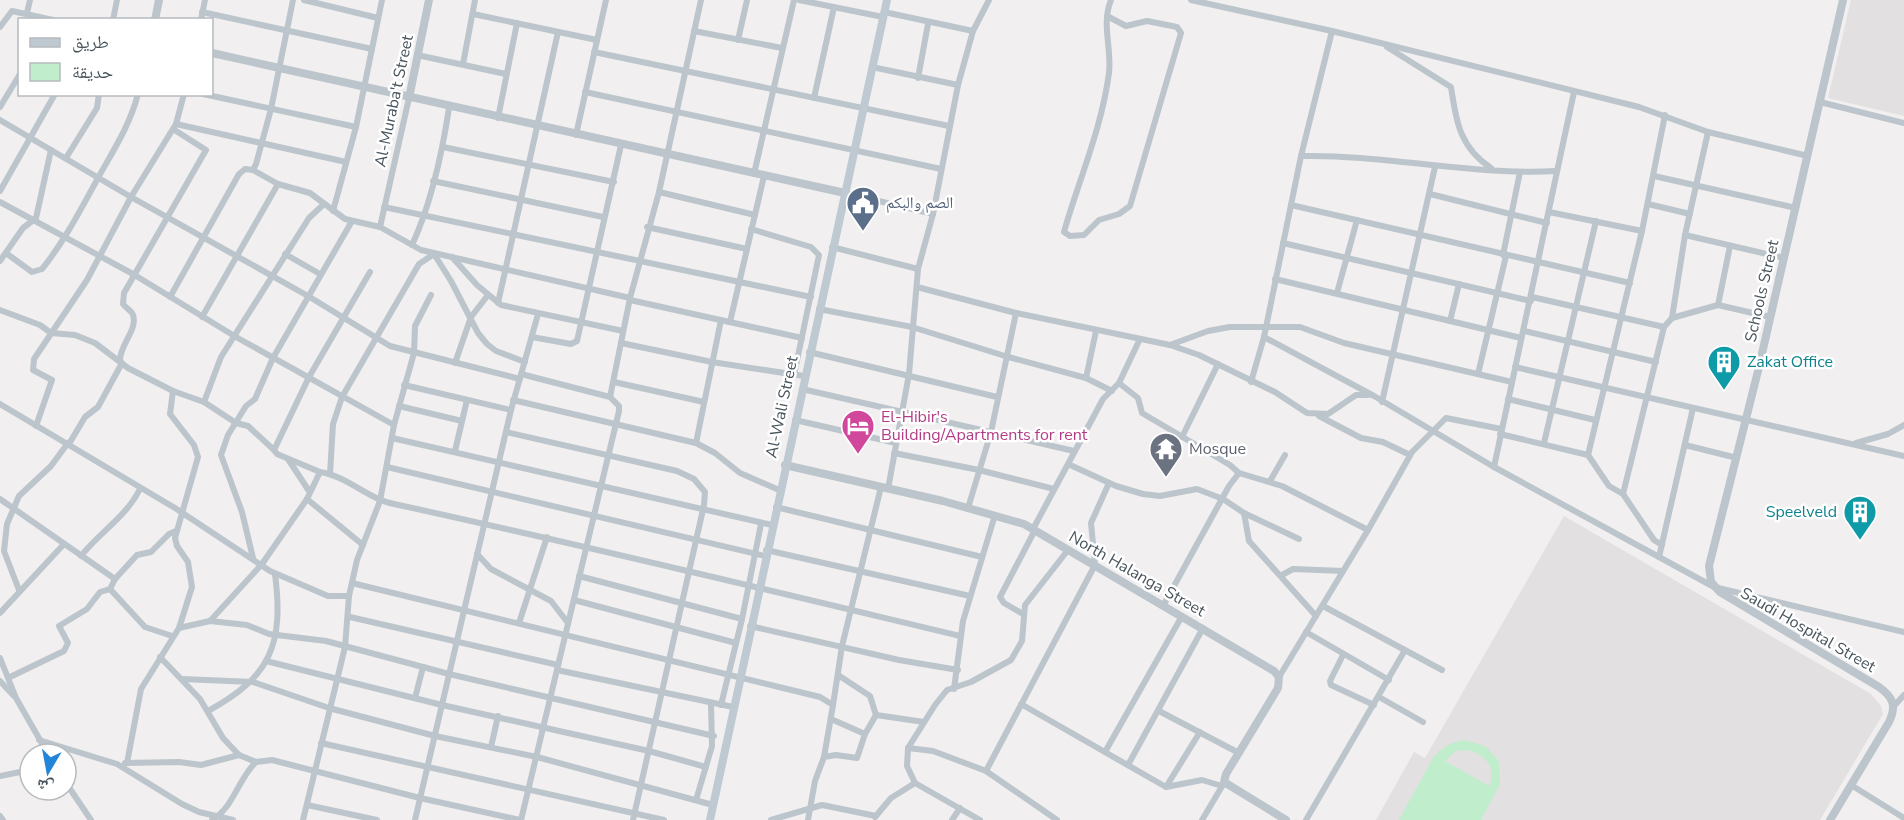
<svg xmlns="http://www.w3.org/2000/svg" width="1904" height="820" font-family="'Nunito Sans','Noto Naskh Arabic',sans-serif">
<rect width="100%" height="100%" fill="#f1efef"/>
<!-- education -->
<g fill="#e2e0e1">
<path d="M1851,0H1904V116L1828,98Z"/>
<path d="M1564,516L1871,694L1881,706L1883,714L1820,820H1376L1414,752L1425,758Z"/>
</g>
<!-- park -->
<path fill="#c0edcc" fill-rule="evenodd" d="M1464,740L1485,746L1499,761L1500,784L1481,820H1399L1433,758C1442,747 1450,743 1464,740ZM1468,750C1485,755 1497,767 1489,786L1445,761L1456,751Z"/>
<g fill="none" stroke-linecap="round" stroke-linejoin="round">
<!-- minor -->
<g stroke="#bbc5cb" stroke-width="6">
<path d="M304,0L378,18"/>
<path d="M799,0L883,17"/>
<path d="M1191,0L1332,31L1639,107L1708,132L1808,156"/>
<path d="M202,12L372,49"/>
<path d="M884,12L973,31"/>
<path d="M27,13L30,0"/>
<path d="M473,14L597,40"/>
<path d="M1107,16L1126,26L1147,21L1177,27L1181,33L1130,206L1119,214L1099,220L1084,235L1070,236L1064,232L1066,225C1081,175 1102,126 1109,73C1112,49 1101,24 1111,0"/>
<path d="M113,20L117,0"/>
<path d="M201,20L205,0"/>
<path d="M0,27L12,11L53,20"/>
<path d="M694,31L782,48"/>
<path d="M738,40L747,0"/>
<path d="M1387,47L1451,87C1456,120 1459,147 1491,168"/>
<path d="M594,52L949,126"/>
<path d="M417,55L506,74"/>
<path d="M463,64L475,0"/>
<path d="M872,67L958,85"/>
<path d="M918,78L928,24"/>
<path d="M585,92L941,169"/>
<path d="M203,94L356,127"/>
<path d="M814,98L834,7"/>
<path d="M1820,102L1904,123"/>
<path d="M0,107L20,74"/>
<path d="M498,118L517,23"/>
<path d="M0,120L131,197L308,296L390,346L520,379"/>
<path d="M176,124L346,162"/>
<path d="M576,135L606,0"/>
<path d="M443,147L614,182"/>
<path d="M1301,156C1385,154 1472,176 1556,171"/>
<path d="M66,158L97,108L99,94"/>
<path d="M253,170L278,184L310,193L345,219L380,227L421,250L630,298"/>
<path d="M754,174L794,0"/>
<path d="M1654,176L1796,208"/>
<path d="M433,181L603,217"/>
<path d="M0,191L55,94"/>
<path d="M659,192L755,215"/>
<path d="M845,193L933,214"/>
<path d="M1430,194L1547,223"/>
<path d="M0,202L133,274L236,337L394,425L380,501L357,560L349,596H328L270,571L175,508L0,404"/>
<path d="M1648,204L1690,214"/>
<path d="M1291,205L1630,283"/>
<path d="M384,207L811,297"/>
<path d="M333,211L356,127L382,0"/>
<path d="M1549,212L1642,231"/>
<path d="M380,227L409,98"/>
<path d="M647,227L747,249"/>
<path d="M751,229L811,247L819,255L794,375"/>
<path d="M1685,235L1784,258"/>
<path d="M1283,243L1531,301"/>
<path d="M412,245C432,202 442,154 449,108"/>
<path d="M832,247L918,269"/>
<path d="M6,253L32,272L42,269C64,242 81,209 98,178C113,151 130,125 138,94"/>
<path d="M285,254L320,274"/>
<path d="M434,254L451,281L478,333L487,344L496,351L525,362"/>
<path d="M1503,255L1520,172"/>
<path d="M452,257L477,285L501,305L623,331"/>
<path d="M0,261L23,228L36,218L51,150"/>
<path d="M1275,279L1521,338"/>
<path d="M917,287L1016,313L1170,345L1199,355L1275,392L1307,413L1328,414L1356,395H1368"/>
<path d="M1337,293L1357,220"/>
<path d="M170,297L239,174L245,169L253,170L256,164L271,109L293,0"/>
<path d="M1532,297L1664,327"/>
<path d="M630,300L802,338"/>
<path d="M498,303L558,32"/>
<path d="M1718,305L1730,246"/>
<path d="M819,309L912,327L1005,356L1086,378L1112,391"/>
<path d="M0,310L40,325L51,333L75,335L95,343L128,368L173,391L204,402L236,423L248,426L274,450"/>
<path d="M202,317L278,184"/>
<path d="M1672,318L1718,305L1770,317"/>
<path d="M1450,321L1459,284"/>
<path d="M730,322L764,176"/>
<path d="M1524,331L1656,362"/>
<path d="M532,337L571,344L577,341L621,145"/>
<path d="M1264,337L1374,396L1494,467L1714,587L1904,632"/>
<path d="M621,343L712,362L804,376"/>
<path d="M1170,345L1208,331L1230,327H1300L1344,343L1512,382"/>
<path d="M809,352L997,397"/>
<path d="M120,360C120,345 138,329 133,315C132,311 126,308 123,304L124,293L206,150L173,129"/>
<path d="M455,363L471,317L488,295"/>
<path d="M1515,367L1904,456"/>
<path d="M1478,374L1506,256"/>
<path d="M1086,378L1096,331"/>
<path d="M614,382L704,402"/>
<path d="M1251,382L1264,337L1301,156L1332,31"/>
<path d="M1119,383L1138,398L1142,413L1230,465L1239,473L1282,486L1368,530"/>
<path d="M404,385L511,410"/>
<path d="M802,389L1074,451"/>
<path d="M610,397L630,298L659,192L701,0"/>
<path d="M1508,399L1595,420"/>
<path d="M513,400L696,443L715,453L740,473L779,490"/>
<path d="M204,402L221,357L309,218L324,204"/>
<path d="M1382,402L1435,167"/>
<path d="M399,406L462,421"/>
<path d="M1319,416L1361,438L1383,442L1410,455"/>
<path d="M795,420L896,443"/>
<path d="M394,425L414,353L415,326L431,295"/>
<path d="M36,426L52,380L33,370L34,359L87,280L131,197L176,124L184,94"/>
<path d="M506,432L677,471L694,479L705,492L704,505L633,820"/>
<path d="M1500,434L1588,455L1609,486L1623,494L1654,540L1662,545"/>
<path d="M1182,437L1218,364"/>
<path d="M392,438L772,525"/>
<path d="M696,443L721,320"/>
<path d="M1544,443L1596,221"/>
<path d="M1856,443L1888,434L1904,425"/>
<path d="M69,444L85,417L98,407L122,363"/>
<path d="M1685,445L1737,458"/>
<path d="M455,451L467,400"/>
<path d="M894,453L979,470L1054,489"/>
<path d="M1588,455L1642,231L1665,115"/>
<path d="M288,459L309,491"/>
<path d="M1068,464L1116,486L1143,494L1160,496L1197,489L1223,499L1244,513L1299,539"/>
<path d="M387,467L765,556"/>
<path d="M1494,467L1574,92"/>
<path d="M320,472L277,454L274,450L309,377L370,272"/>
<path d="M330,474L333,424L342,397L419,264L434,254"/>
<path d="M1270,481L1285,455"/>
<path d="M888,489L909,374L918,269L933,214L958,85L973,31L989,0"/>
<path d="M1623,494L1664,327L1672,318L1685,235L1708,132"/>
<path d="M0,499L115,579"/>
<path d="M307,499L363,545"/>
<path d="M776,507L982,557"/>
<path d="M968,508L991,432L1016,313"/>
<path d="M1244,513L1249,541L1316,616"/>
<path d="M1033,529L1103,399L1119,383L1139,341"/>
<path d="M766,550L970,596"/>
<path d="M477,554L491,569L551,601L568,623"/>
<path d="M81,556C100,532 126,517 140,489"/>
<path d="M1659,557L1693,408"/>
<path d="M253,558L242,512L221,455L228,435L246,406L255,399L273,358L352,221"/>
<path d="M1282,575L1293,569L1343,571"/>
<path d="M579,576L742,619"/>
<path d="M352,583L820,697L833,705L824,757L815,781L808,820"/>
<path d="M110,589L115,579L137,555L151,552L169,534L176,531"/>
<path d="M110,589L145,627L172,636"/>
<path d="M19,590L4,551L7,524L19,496L51,466L68,443"/>
<path d="M574,600L736,643"/>
<path d="M1163,606L1229,486L1239,473"/>
<path d="M1323,606L1442,670"/>
<path d="M0,613L64,544"/>
<path d="M1023,614L1004,603L1000,597L1035,530"/>
<path d="M350,617L558,665"/>
<path d="M210,621L262,564L307,499L320,472C347,476 368,499 394,504C583,545 772,591 960,636"/>
<path d="M519,623L547,537"/>
<path d="M750,626L899,660L958,670"/>
<path d="M179,628L210,621L247,625L269,634L326,641L449,674L714,736"/>
<path d="M1306,632L1389,680"/>
<path d="M1343,655L1330,681L1331,685L1374,705"/>
<path d="M160,657L200,699L223,738L239,755L256,762L272,760L420,798L520,820"/>
<path d="M0,658L16,698L48,754"/>
<path d="M266,661L442,705L649,751L706,767"/>
<path d="M557,670L733,707"/>
<path d="M10,677L64,651L68,643L59,626L87,609L100,592L110,589"/>
<path d="M1279,677L1368,530L1412,452L1446,418L1501,429"/>
<path d="M182,679L253,682L329,708L435,736L537,757L713,805"/>
<path d="M0,681L14,696"/>
<path d="M954,689L963,621L995,515"/>
<path d="M1379,697L1423,722"/>
<path d="M415,698L423,667"/>
<path d="M1021,704L1166,787L1202,780L1222,786"/>
<path d="M721,705L742,619L761,524"/>
<path d="M833,705L842,646L881,487"/>
<path d="M1894,706L1904,695"/>
<path d="M208,711C271,677 284,644 275,574"/>
<path d="M1159,711L1239,753"/>
<path d="M876,715L924,722"/>
<path d="M831,719L865,734"/>
<path d="M39,740L117,764L182,804L199,812L233,820"/>
<path d="M321,743L664,820"/>
<path d="M491,747L498,716"/>
<path d="M908,748L933,751L986,771L1057,820"/>
<path d="M1105,752L1182,616"/>
<path d="M824,757L836,755L857,758L865,734L876,715L870,696L838,675"/>
<path d="M125,763L179,762L201,765L239,755"/>
<path d="M127,763L141,689L179,628L192,587L188,562L177,546L175,538L198,457L194,445L170,414L173,391"/>
<path d="M1128,765L1203,628"/>
<path d="M986,771L1095,565L1091,523L1109,483"/>
<path d="M0,776L30,770"/>
<path d="M66,783L91,820"/>
<path d="M1851,785L1904,818"/>
<path d="M1166,787L1200,732"/>
<path d="M696,800L712,746L711,703"/>
<path d="M307,805L377,820"/>
<path d="M0,816L3,820"/>
<path d="M875,817L891,798L915,783"/>
<path d="M212,820C234,807 238,779 256,762"/>
<path d="M303,820L345,647L349,596"/>
<path d="M415,820L511,410L538,314"/>
<path d="M521,820L619,411V406L610,397L521,374"/>
<path d="M771,820L822,805L876,816"/>
<path d="M952,820L960,808"/>
<path d="M980,820L915,783L907,766L908,748L935,705L947,690L971,682L1011,660L1022,641L1025,605L1068,550"/>
<path d="M1202,820L1224,783"/>
<path d="M1306,820L1405,650"/>
</g>
<!-- tertiary -->
<g stroke="#bbc5cb" stroke-width="8">
<path d="M155,20L159,0"/>
<path d="M212,53L845,193"/>
<path d="M409,98L429,0"/>
<path d="M785,465L943,501L1024,524L1274,671L1279,677L1278,688L1226,774L1224,782L1286,820"/>
<path d="M1830,820L1889,722C1897,706 1893,697 1879,687L1720,592L1711,582L1709,566L1758,371L1843,0"/>
</g>
<!-- secondary -->
<path stroke="#bec9d2" stroke-width="8" d="M710,820L887,0"/>
</g>
<!-- icons -->
<defs>
<g id="civic-pin" transform="scale(1.725)"><path d="M0 17L-7.5 6A9.5 9.5 0 1 1 7.5 6Z" fill="#5c6f8a" stroke="#fff"/><path d="M-.6-6.5H3V-4.5H.6V-3L4-1V1h2V6H-6V1h2V-1L-.6-3ZM-1.2 2.5V6h2.4V2.5Z" fill="#fff"/></g>
<g id="building-pin" transform="scale(1.725)"><path d="M0 17L-7.5 6A9.5 9.5 0 1 1 7.5 6Z" fill="#0f9aa8" stroke="#fff"/><path d="M-4-6H4V6H1V3H-1V6H-4ZM-2.5-4.3h1.7v1.8h-1.7ZM.8-4.3h1.7v1.8H.8ZM-2.5-1h1.7V.8h-1.7ZM.8-1h1.7V.8H.8Z" fill="#fff"/></g>
<g id="hotel-pin" transform="scale(1.725)"><path d="M0 17L-7.5 6A9.5 9.5 0 1 1 7.5 6Z" fill="#d1479c" stroke="#fff"/><path d="M-6-4.5h1.5V1H6V5H4.5V3h-9V5H-6ZM-4 0a1.8 1.8 0 1 1 3.6 0ZM.5 0V-2.5h3Q6-2.5 6 0Z" fill="#fff"/></g>
<g id="temple-pin" transform="scale(1.725)"><path d="M0 17L-7.5 6A9.5 9.5 0 1 1 7.5 6Z" fill="#6b7280" stroke="#fff"/><path d="M0-6L5-2H3V0L6.5 2.5H4V6H1.5V3h-3V6H-4V2.5H-6.5L-3 0V-2H-5Z" fill="#fff"/></g>
</defs>
<g fill-rule="evenodd">
<use href="#civic-pin" x="863" y="203"/>
<use href="#building-pin" x="1724" y="362"/>
<use href="#hotel-pin" x="858" y="426"/>
<use href="#temple-pin" x="1166" y="449"/>
<use href="#building-pin" x="1860" y="512"/>
</g>
<g text-anchor="middle" dominant-baseline="central" stroke-width="5" stroke-linejoin="round" paint-order="stroke">
<!-- street labels -->
<g font-size="16" fill="#48545c" stroke="#fff">
<text transform="translate(394 101) rotate(-78)">Al-Muraba't Street</text>
<text transform="translate(1762 291) rotate(-77)">Schools Street</text>
<text transform="translate(782 407) rotate(-78)">Al-Wali Street</text>
<text transform="translate(1137 574) rotate(30)">North Halanga Street</text>
<text transform="translate(1808 630) rotate(30)">Saudi Hospital Street</text>
</g>
<!-- service labels -->
<g font-size="16" fill="#4e5e75" stroke="#fff" text-anchor="start">
<text x="886" y="203">الصم والبكم</text>
</g>
<!-- culture labels -->
<g font-size="16" fill="#0d838f" stroke="#fff" text-anchor="start">
<text x="1747" y="362">Zakat Office</text>
<text x="1837" y="512" text-anchor="end">Speelveld</text>
</g>
<!-- hotel labels -->
<g font-size="16" fill="#b23c85" stroke="#fff" text-anchor="start">
<text x="881" y="417">El-Hibir's<tspan x="881" dy="18">Building/Apartments for rent</tspan></text>
</g>
<!-- worship labels -->
<g font-size="16" fill="#5b616d" stroke="#fff" text-anchor="start">
<text x="1189" y="449">Mosque</text>
</g>
</g>
<!-- legend -->
<rect x="18" y="18" width="195" height="78" fill="#ffffff" stroke="#b6bbbe" stroke-width="1.5"/>
<rect x="30" y="38" width="30" height="9" fill="#bec9d2" stroke="#b6bbbe" stroke-width="1.5"/>
<text x="72" y="48" font-size="18" fill="#48545c">طريق</text>
<rect x="30" y="63" width="30" height="18" fill="#c0edcc" stroke="#b6bbbe" stroke-width="1.5"/>
<text x="72" y="78" font-size="18" fill="#48545c">حديقة</text>
<!-- north arrow -->
<g transform="translate(48 772) rotate(190)"><circle r="28" fill="#ffffff" stroke="#b6bbbe" stroke-width="1.5"/>
<path d="M0-4.5L10 22L0 15L-10 22Z" fill="#2285d8"/>
<text y="-9" font-size="16" font-weight="bold" text-anchor="middle" fill="#48545c">ش</text>
</g>
</svg>
